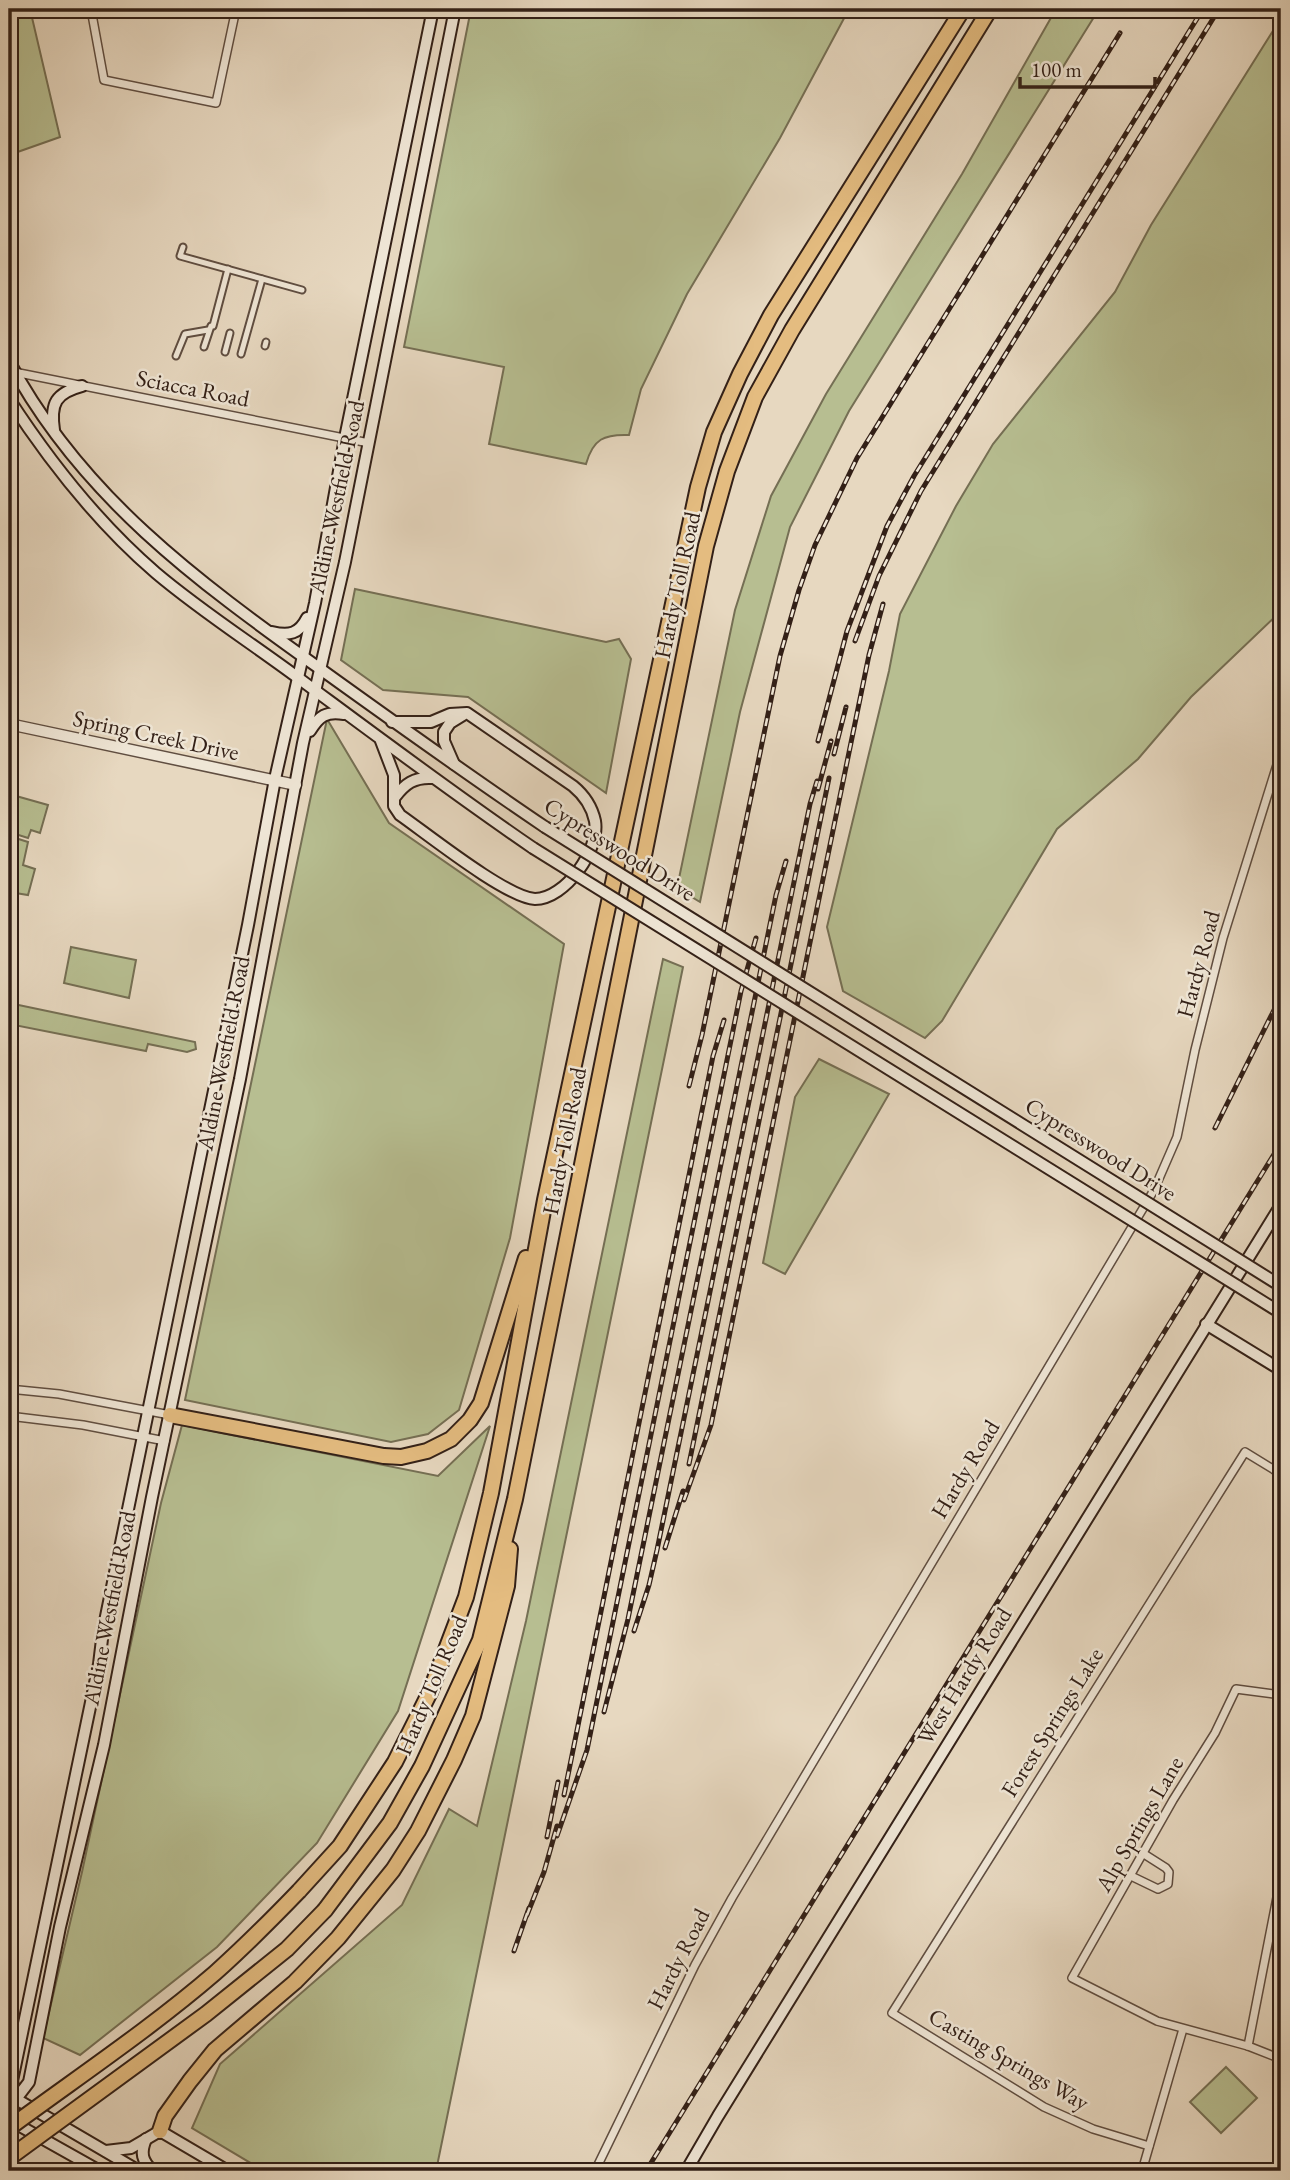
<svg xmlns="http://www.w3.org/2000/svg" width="1290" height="2180" font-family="'EB Garamond',serif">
<rect width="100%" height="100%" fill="#e7d8c0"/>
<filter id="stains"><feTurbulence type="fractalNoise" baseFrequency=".00286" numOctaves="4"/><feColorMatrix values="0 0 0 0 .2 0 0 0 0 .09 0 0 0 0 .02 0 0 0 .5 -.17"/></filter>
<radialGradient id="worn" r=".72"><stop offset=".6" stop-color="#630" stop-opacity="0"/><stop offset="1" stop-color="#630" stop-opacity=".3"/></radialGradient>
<!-- green -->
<g fill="#b7be91" stroke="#756f54" stroke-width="2">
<path d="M9,9H30L60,137L9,155Z"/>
<path d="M471,9H849L780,138L687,294L641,389L629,435C604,434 593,439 586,464L489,444L504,367L404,347Z"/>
<path d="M1056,9H1099L849,411L790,527L740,712L700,902L677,888L735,610L771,496L826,394L962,174Z"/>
<path d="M1281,18V611L1191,697L1138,759L1057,829L942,1021L925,1038L843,991L827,927L889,671L900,614L956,506L993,444L1115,292L1151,225Z"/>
<path d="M355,589L606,642L619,639L631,659L606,793L468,697L383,690L341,660Z"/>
<path d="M327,719L389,823L564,944L510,1238L459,1410L428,1434L391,1442L185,1400Z"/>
<path d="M9,794L48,805L40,833L31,830L28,838L9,832Z"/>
<path d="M9,836L28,842L23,865L35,869L28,895L9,892Z"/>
<path d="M71,947L136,960L129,998L64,983Z"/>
<path d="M663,959L683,967L436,2171H264L192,2128L220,2064L402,1905L449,1809L477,1826L526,1621Z"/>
<path d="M9,1003L195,1042L196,1049L187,1052L148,1044L146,1051L9,1024Z"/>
<path d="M819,1059L889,1094L785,1274L763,1263L795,1097Z"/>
<path d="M182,1425L438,1476L490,1426L398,1711L317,1843L217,1947L80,2055L43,2038L82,1872L161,1503Z"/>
<path d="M1226,2067L1257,2098L1221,2133L1190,2102Z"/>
</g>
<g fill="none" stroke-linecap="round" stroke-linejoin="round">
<!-- pedestrian casing -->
<g stroke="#604e41" stroke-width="9">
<g id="pedestrian">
<path d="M183,247L180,256L302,290"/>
<path d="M265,346L266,342"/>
<path d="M204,347L211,326H213L228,269"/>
<path d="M225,352L230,333"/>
<path d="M241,354L262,279"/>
<path d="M176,356L185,334L208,330"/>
</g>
</g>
<!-- minor casing -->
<g stroke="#604e41" stroke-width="10">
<g id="minor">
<path d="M91,9L104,80L216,103L236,9"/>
<path d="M9,371L369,443"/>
<path d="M9,1389L59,1394L170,1415"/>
<path d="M9,1416L83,1425L165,1441"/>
<path d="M1281,1695L1236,1689L1215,1733L1173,1800L1072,1978L1157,2021L1248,2046L1281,2059"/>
<path d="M1131,1876L1158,1889L1168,1884L1169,1872L1166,1868L1144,1854"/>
<path d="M1248,2046L1281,1877"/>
<path d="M1149,2146L1093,2129L1044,2107L892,2013L1245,1452L1281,1474"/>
<path d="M595,2171L695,1965L732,1898L1154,1190L1177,1137L1195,1050L1223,938L1281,752"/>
<path d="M1142,2171L1183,2029"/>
</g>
</g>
<!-- tertiary casing -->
<g stroke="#604e41" stroke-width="13">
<path id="tertiary" d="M9,724L296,785"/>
</g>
<!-- secondary casing -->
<g stroke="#332017" stroke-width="14">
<g id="secondary">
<path d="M9,361C81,496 197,581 319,668C394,722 468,775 545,827"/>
<path d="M9,399C50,462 99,524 156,573C202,612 253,644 301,680C378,737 454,794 533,848"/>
<path d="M54,430C50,403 56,393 82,386"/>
<path d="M272,632C289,636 299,634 307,618"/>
<path d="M310,731C319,716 326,711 344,714"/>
<path d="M381,741L394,775V806L400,815C426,833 507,898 535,899C565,899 600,850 595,821C592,807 584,795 573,786L467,713L450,714L431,722H392"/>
<path d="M454,764L444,741V732L450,723L463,715"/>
<path d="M395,797C405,784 414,777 432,778"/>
<path d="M1206,1324L1281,1370"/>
<path d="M16,2099L12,2081L99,1664L103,1631L248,925L275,779L315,603L345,438L433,9"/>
<path d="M16,2099L139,2171"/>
<path d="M11,2121L100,2171"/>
<path d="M9,2128L16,2099L29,2082L60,1927L104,1745L152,1497L240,1079L303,743L345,562L455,9"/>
<path d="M146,2139C140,2153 142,2161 153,2171"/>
<path d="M106,2151L131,2148L160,2131L228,2171"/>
<path d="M686,2171L718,2116L1281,1205"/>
</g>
</g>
<!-- motorway casing -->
<g stroke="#332017" stroke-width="18">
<g id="motorway">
<path d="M170,1415L384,1456L401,1457L427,1451L451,1439L470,1420L481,1403L526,1258"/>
<path d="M299,1891L340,1846L395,1762L430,1692L466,1597L491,1493L545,1200L685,548L698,487L714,432L740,374L771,315L963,9"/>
<path d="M325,1910L390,1823L422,1766L480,1640L515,1499L706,546L727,471L755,397L792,330L990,9"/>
<path d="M160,2131L165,2116L190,2081L215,2050L295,1982L338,1938L393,1870L418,1831L454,1760L473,1716L507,1586L510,1549"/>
</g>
</g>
<!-- pedestrian -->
<use href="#pedestrian" stroke="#efe6d6" stroke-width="5"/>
<!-- minor -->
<use href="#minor" stroke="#efe6d6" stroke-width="7"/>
<!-- tertiary -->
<use href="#tertiary" stroke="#efe6d6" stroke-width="10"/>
<!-- secondary -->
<use href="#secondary" stroke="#efe6d6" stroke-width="10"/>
<!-- motorway -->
<use href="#motorway" stroke="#e4bc80" stroke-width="14"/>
<!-- rail casing -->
<g stroke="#332017" stroke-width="5">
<g id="rail">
<path d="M855,641L879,576L921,491L1219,9"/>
<path d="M818,741L847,631L887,526L914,476L1203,9"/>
<path d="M834,754L846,707"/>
<path d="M818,789L831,741"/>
<path d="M689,1086L702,1035L780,656L799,590L815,545L857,458L1120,33"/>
<path d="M1215,1128L1281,996"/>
<path d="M689,1464L829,778"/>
<path d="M684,1500L711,1425L869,655L883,604"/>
<path d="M665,1548L683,1491"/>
<path d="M634,1631L649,1585L657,1550L810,804L817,781"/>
<path d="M604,1712L628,1619L776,895L786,861"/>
<path d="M564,1795L713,1056L724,1020"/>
<path d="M557,1836L587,1750L741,991L756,938"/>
<path d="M547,1837L558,1782"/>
<path d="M527,1915L544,1872L557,1826"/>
<path d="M514,1951L529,1908"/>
<path d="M646,2171L1281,1143"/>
</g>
</g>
<!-- rail -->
<use href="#rail" stroke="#efe6d6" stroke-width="2.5" stroke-dasharray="8" stroke-linecap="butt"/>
<!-- secondary-bridge casing -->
<g stroke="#332017" stroke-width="14" stroke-linecap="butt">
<g id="secondary-bridge">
<path d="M545,827L1281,1286"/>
<path d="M533,848L1281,1313"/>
</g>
</g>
<!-- motorway-bridge casing -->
<g stroke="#332017" stroke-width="18" stroke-linecap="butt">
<g id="motorway-bridge">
<path d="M9,2128C78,2077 150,2029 215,1973C244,1947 272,1919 299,1891"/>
<path d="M9,2158L206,2014L287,1949L325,1910"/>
</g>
</g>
<!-- secondary-bridge -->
<use href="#secondary-bridge" stroke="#efe6d6" stroke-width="10"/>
<!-- motorway-bridge -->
<use href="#motorway-bridge" stroke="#e4bc80" stroke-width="14"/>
</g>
<g text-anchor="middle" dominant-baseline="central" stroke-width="5" stroke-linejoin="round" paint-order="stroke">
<!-- street labels -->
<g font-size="23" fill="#332017" stroke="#efe6d6">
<text transform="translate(193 388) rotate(11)">Sciacca Road</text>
<text transform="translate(336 497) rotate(-78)">Aldine Westfield Road</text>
<text transform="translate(677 585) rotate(-78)">Hardy Toll Road</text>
<text transform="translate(156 735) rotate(12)">Spring Creek Drive</text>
<text transform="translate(620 849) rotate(32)">Cypresswood Drive</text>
<text transform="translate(1198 964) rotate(-75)">Hardy Road</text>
<text transform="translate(223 1053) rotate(-79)">Aldine Westfield Road</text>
<text transform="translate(564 1141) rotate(-79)">Hardy Toll Road</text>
<text transform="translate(1101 1149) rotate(32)">Cypresswood Drive</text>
<text transform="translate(965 1469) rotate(-59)">Hardy Road</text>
<text transform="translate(109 1608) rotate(-79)">Aldine Westfield Road</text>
<text transform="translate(964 1676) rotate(-58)">West Hardy Road</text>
<text transform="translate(431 1685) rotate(-67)">Hardy Toll Road</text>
<text transform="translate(1052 1722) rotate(-58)">Forest Springs Lake</text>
<text transform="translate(1139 1824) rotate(-60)">Alp Springs Lane</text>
<text transform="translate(678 1959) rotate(-63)">Hardy Road</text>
<text transform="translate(1009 2059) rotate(30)">Casting Springs Way</text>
</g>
</g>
<!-- margin -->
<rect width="1290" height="2180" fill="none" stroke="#e7d8c0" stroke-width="35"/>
<rect x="10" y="10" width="1269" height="2159" fill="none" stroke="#332017" stroke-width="3.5"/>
<rect x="18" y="18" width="1255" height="2145" fill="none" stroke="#332017" stroke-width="2"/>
<!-- scale -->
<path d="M1020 77v10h135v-10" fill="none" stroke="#332017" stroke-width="3.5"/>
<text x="1031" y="77" font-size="21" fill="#332017" stroke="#efe6d6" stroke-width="5" paint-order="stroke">100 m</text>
<rect width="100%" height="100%" filter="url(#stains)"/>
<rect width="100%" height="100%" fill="url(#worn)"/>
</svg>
